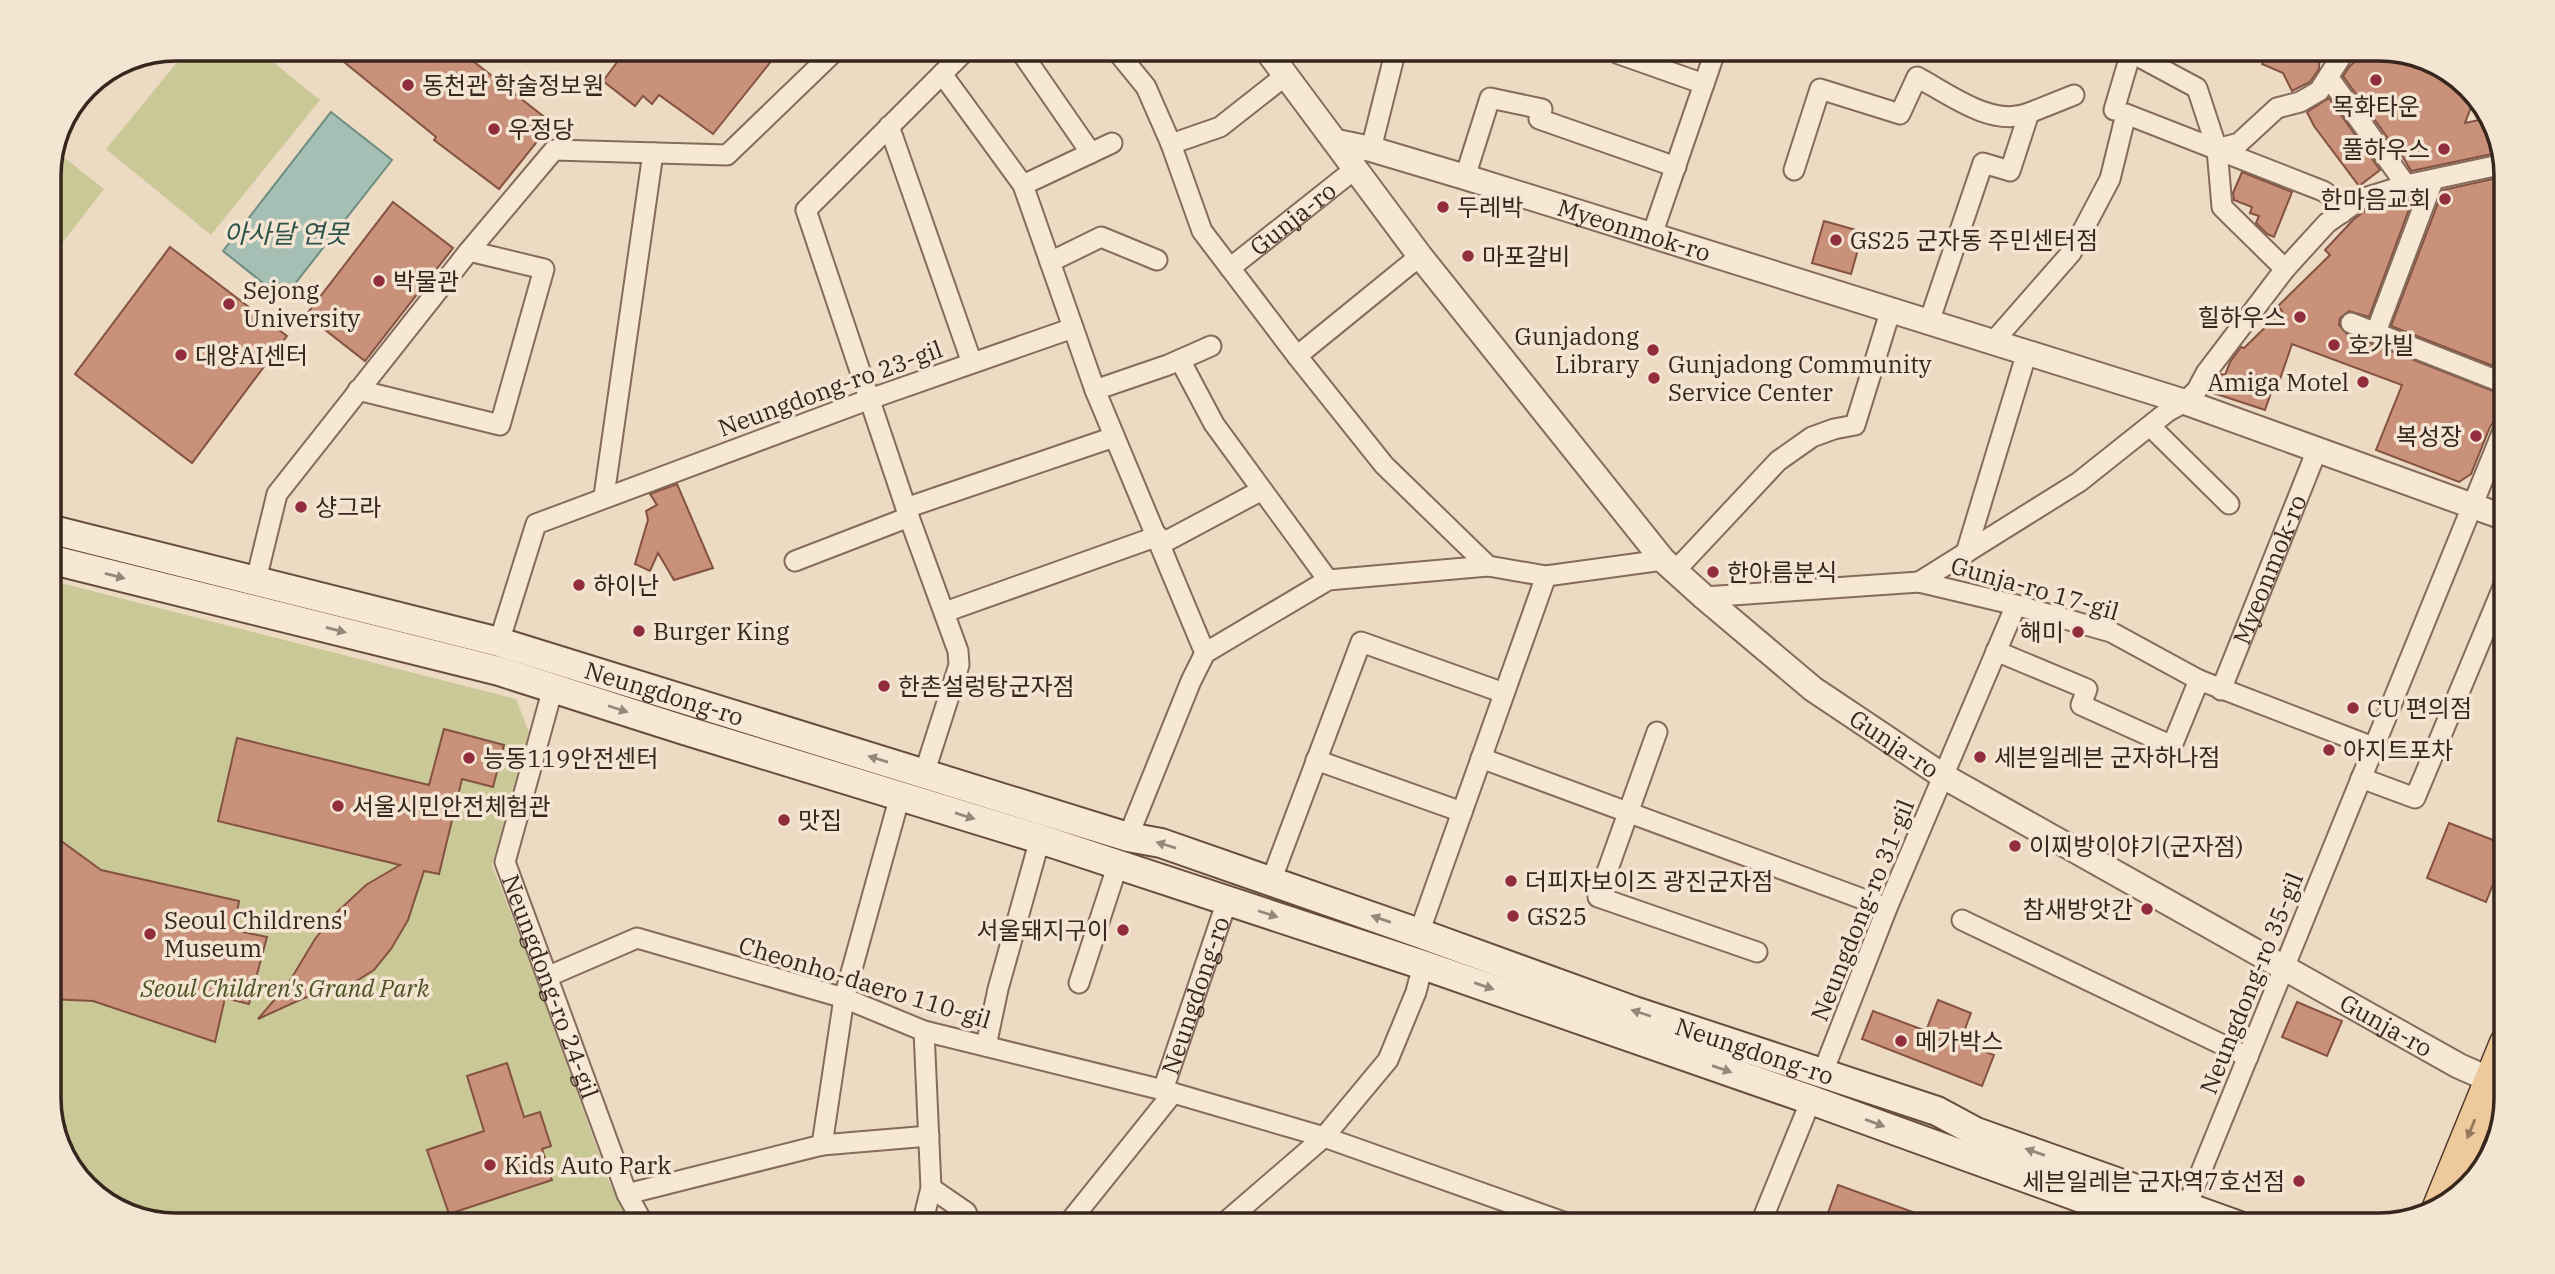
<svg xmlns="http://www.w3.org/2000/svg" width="2555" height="1274" font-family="'IBM Plex Serif','Noto Sans KR',serif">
<rect width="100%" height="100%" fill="#ecdac3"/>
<!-- green -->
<g fill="#cac897">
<path d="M188,49H257L320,100L211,235L106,149Z"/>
<path d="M57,152L104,189L49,260V168Z"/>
<path d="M49,580L516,699L529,732L492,865L537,981L610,1184L632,1225H176L120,1212L71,1169L49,1106Z"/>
</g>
<!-- water -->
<path fill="#a5bfb4" stroke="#6c8d80" stroke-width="2" d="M331,112L392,160L283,299L223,251Z"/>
<!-- building -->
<g fill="#c9907a" stroke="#845241" stroke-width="2">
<path d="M328,49H474L468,57L552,123L499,189L434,140L436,137Z"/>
<path d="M627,49H781L713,134L659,95L652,104L643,96L635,106L603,81Z"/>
<path d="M2269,49H2320L2319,69L2310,82L2292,91L2283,73L2262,64Z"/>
<path d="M2379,49L2435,62L2475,97L2465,123L2484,119L2492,154L2411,171L2401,154L2400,155L2343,76L2350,66L2367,51L2371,56Z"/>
<path d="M2329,98L2380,170L2359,186L2314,126L2307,112Z"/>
<path d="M2242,172L2292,192L2274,237L2267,234L2256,223L2259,216L2250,213L2252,207L2234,200L2233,193Z"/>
<path d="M2506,176V371L2391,326L2443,190Z"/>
<path d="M2414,196L2369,317L2349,311L2340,318L2339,325L2347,334L2506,396L2499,413L2490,427L2471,474L2459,482L2376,450L2402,385L2292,344L2276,391L2272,390L2265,410L2210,392L2221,374L2225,375L2230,362L2241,347L2244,348L2282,311L2278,306L2330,255L2325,250L2353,220L2366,210Z"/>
<path d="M393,202L453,248L365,361L306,315Z"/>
<path d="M1824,221L1863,232L1851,274L1812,263Z"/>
<path d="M170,247L287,336L192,463L75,374Z"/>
<path d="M677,484L713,568L674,580L658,553L650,571L635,564L648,520L646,511L657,505L650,494Z"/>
<path d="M444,729L504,745L493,787L462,779L439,874L424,871L408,920L391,949L374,970L345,988L304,998L258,1019L288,984L315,939L335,914L366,885L400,865L218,821L237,738L429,785Z"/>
<path d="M2449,823L2506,845V851L2486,902L2427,878Z"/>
<path d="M49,832L101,870L239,901L234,930L267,937L249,1004L225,998L215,1042L93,1001L49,999Z"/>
<path d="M1938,1000L1971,1013L1960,1042L1994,1055L1982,1086L1862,1039L1873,1011L1926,1031Z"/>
<path d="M2297,1002L2342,1021L2327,1056L2282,1037Z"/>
<path d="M507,1063L524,1117L540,1112L551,1146L542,1149L552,1180L449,1214L427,1150L484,1131L467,1076Z"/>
<path d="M1838,1185L1913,1212L1908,1225H1860L1828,1213Z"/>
</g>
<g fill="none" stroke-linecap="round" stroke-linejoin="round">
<!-- minor casing -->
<g stroke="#856b5b" stroke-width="23">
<g id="minor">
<path d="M1019,49L1091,153"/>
<path d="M1115,49L1146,87L1171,144L1202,231L1297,356L1384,465L1488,566"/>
<path d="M2132,53L2197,88L2217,149L2222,207L2285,269"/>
<path d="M1619,54L1704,84"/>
<path d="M942,74L1023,185L1095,390L1205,653"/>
<path d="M2329,78L2406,185"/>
<path d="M2114,110L2132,49"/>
<path d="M889,126L972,363"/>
<path d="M1171,144L1220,127L1285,76"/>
<path d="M1371,149L1396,49"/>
<path d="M2217,149L2239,143L2277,108L2300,102L2319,91L2346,49"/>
<path d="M1794,170L1820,89L1900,114L1917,77C1949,94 1992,128 2029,113"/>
<path d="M1465,177L1490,98L1542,109L1539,119L1676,167"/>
<path d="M1023,185L1112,143"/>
<path d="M1652,235L1716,49"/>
<path d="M1050,262L1101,237L1157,260"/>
<path id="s1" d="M1230,268L1355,169"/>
<path d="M1929,322L1983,163L2010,171L2029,113L2074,95"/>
<path d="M2351,323L2506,384"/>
<path d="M2376,332L2433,181"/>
<path d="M1993,342L2071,253L2110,179L2126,114L2323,191L2329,195L2342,213"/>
<path d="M1297,356L1420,256"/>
<path d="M1180,360L1214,424L1328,580"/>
<path d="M358,390L500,425L544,269L469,251"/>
<path d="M1095,390L1168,365L1211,346"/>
<path d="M2150,426L2229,504"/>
<path d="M604,496L653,153"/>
<path d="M906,508L1114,437"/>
<path d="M1161,544L1262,490"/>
<path d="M1966,553L2027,352"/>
<path d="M795,561L909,517"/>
<path d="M1675,571L1778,461L1812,437L1834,429L1855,425L1891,309"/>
<path d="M256,580L277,494L469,251L554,150L727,155L837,49"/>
<path d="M1919,582L2079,482L2167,412L2185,402L2197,390L2206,373L2285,269L2327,223L2361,199L2406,185L2504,164"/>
<path d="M1704,597L1919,582L2016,605L2111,632L2199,680L2373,747"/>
<path d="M945,612L1158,536"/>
<path d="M499,642L536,524L870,399L1073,328"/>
<path d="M1996,651L2087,689L2081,705L2172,746L2199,680"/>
<path id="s2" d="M553,688L505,862L627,1194L644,1225"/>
<path id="s3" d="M2221,690L2317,450"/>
<path d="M1657,732L1598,897L1757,952"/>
<path d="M1481,758L1887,908"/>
<path d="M1316,760L1462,812"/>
<path d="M924,774L959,665L958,651L909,517L806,210L967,49"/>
<path d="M2361,778L2415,798L2506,580"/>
<path d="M1128,837L1191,681L1205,653L1328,580L1488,566L1546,576L1663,560"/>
<path d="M1271,881L1361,642L1504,693"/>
<path d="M1962,920L2248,1057"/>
<path d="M1419,933L1546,576"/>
<path d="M549,976L637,938L844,998L924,1031L1163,1090L1324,1137L1572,1225"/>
<path d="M1079,983L1118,864"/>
<path d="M986,1046L998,989L1040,839"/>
<path d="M1823,1072L1887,908L2016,605"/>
<path id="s4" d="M1163,1090L1227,901"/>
<path d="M822,1145L929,1136"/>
<path d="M931,1188L966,1212L971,1225"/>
<path d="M627,1194L822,1145L844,998L900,796"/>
<path d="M2187,1206L2506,423"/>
<path d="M922,1225L931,1188L924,1031"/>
<path d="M1067,1225L1173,1093"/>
<path d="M1222,1225L1324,1137L1388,1060L1416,992L1423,965"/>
<path d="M1760,1225L1811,1100"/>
</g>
</g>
<!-- tertiary casing -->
<g stroke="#856b5b" stroke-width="28">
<g id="tertiary">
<path id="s5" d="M1266,49L1420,256L1663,560L1704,597L1813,689L1943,776L2459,1066L2491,1080"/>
<path id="s6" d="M1337,142L1371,149L1465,177L2185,402L2506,518"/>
</g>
</g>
<!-- secondary casing -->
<g stroke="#674d3e" stroke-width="32">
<g id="secondary">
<path id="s7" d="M49,529L499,642L1128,837L1161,843L1419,933L1634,1011L1937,1111L1976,1132L2237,1225"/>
<path d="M49,559L499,671L684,730L1040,839L1423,965L1811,1100L2156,1225"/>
</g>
</g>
<!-- primary casing -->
<g stroke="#533a2f" stroke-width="35">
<path id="primary" d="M2439,1207L2506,1043"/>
</g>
<!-- minor -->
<use href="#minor" stroke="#f7e8d6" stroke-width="19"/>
<!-- tertiary -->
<use href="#tertiary" stroke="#f7e8d6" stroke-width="24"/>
<!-- secondary -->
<use href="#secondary" stroke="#f7e8d6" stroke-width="28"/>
<!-- primary -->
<use href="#primary" stroke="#eec99c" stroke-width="32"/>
</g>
<!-- one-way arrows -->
<defs><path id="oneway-solid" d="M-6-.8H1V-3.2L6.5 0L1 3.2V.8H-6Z" transform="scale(1.75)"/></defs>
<g fill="#96877a">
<use href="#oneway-solid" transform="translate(115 576) rotate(14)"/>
<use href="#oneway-solid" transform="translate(336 630) rotate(14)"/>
<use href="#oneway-solid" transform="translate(618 709) rotate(18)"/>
<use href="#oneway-solid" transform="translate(878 759) rotate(-163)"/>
<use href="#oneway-solid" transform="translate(965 816) rotate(17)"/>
<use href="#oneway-solid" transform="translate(1166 845) rotate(-163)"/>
<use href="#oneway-solid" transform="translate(1268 914) rotate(18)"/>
<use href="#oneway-solid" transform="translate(1381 919) rotate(-161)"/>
<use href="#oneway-solid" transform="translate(1484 986) rotate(19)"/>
<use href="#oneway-solid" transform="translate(1641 1013) rotate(-162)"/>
<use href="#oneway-solid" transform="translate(1722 1069) rotate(19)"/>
<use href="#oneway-solid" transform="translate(1875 1123) rotate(20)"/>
<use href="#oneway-solid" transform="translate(2035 1152) rotate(-161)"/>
</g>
<use fill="#92785d" href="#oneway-solid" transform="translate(2471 1129) rotate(112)"/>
<!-- markers -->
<g fill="#922d3d" stroke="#f4e5d2" stroke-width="2.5">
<circle cx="2376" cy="80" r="7"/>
<circle cx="408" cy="85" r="7"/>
<circle cx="494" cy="129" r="7"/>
<circle cx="2444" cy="149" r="7"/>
<circle cx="2445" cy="199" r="7"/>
<circle cx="1443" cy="207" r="7"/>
<circle cx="1836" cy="240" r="7"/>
<circle cx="1468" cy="256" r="7"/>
<circle cx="379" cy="281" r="7"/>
<circle cx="229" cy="304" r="7"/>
<circle cx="2300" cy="317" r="7"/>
<circle cx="2334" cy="345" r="7"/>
<circle cx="1653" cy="350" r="7"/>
<circle cx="181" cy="355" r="7"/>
<circle cx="1654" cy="378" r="7"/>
<circle cx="2363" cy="382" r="7"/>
<circle cx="2476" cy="436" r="7"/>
<circle cx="301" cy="507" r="7"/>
<circle cx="1713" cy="572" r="7"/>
<circle cx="579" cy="585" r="7"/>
<circle cx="639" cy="631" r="7"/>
<circle cx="2078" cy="632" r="7"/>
<circle cx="884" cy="686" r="7"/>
<circle cx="2353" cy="708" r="7"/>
<circle cx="2329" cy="750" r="7"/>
<circle cx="1980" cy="757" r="7"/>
<circle cx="469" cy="758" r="7"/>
<circle cx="338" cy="806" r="7"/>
<circle cx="784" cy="820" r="7"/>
<circle cx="2015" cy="846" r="7"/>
<circle cx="1511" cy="881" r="7"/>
<circle cx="2147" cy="909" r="7"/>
<circle cx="1513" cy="916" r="7"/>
<circle cx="1123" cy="930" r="7"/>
<circle cx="150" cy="934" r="7"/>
<circle cx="1901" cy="1041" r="7"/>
<circle cx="490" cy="1165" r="7"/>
<circle cx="2299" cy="1181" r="7"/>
</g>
<g text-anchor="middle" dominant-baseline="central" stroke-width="7" stroke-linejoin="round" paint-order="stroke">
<!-- poi labels -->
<g font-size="24" fill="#36261e" stroke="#f4e5d2" text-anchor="start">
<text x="422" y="85">동천관 학술정보원</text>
<text x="2376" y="106" text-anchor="middle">목화타운</text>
<text x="508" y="129">우정당</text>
<text x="2430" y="149" text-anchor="end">풀하우스</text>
<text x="2431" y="199" text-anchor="end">한마음교회</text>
<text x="1457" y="207">두레박</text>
<text x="1850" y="240">GS25 군자동 주민센터점</text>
<text x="1482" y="256">마포갈비</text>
<text x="393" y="281">박물관</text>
<text x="243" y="290">Sejong<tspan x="243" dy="28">University</tspan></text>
<text x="2286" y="317" text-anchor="end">힐하우스</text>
<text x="1639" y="336" text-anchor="end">Gunjadong<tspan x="1639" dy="28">Library</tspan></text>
<text x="2348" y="345">호가빌</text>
<text x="195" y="355">대양AI센터</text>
<text x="1668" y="364">Gunjadong Community<tspan x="1668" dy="28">Service Center</tspan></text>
<text x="2349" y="382" text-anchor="end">Amiga Motel</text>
<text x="2462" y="436" text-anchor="end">복성장</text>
<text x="315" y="507">샹그라</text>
<text x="1727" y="572">한아름분식</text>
<text x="593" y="585">하이난</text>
<text x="653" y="631">Burger King</text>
<text x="2064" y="632" text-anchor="end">해미</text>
<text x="898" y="686">한촌설렁탕군자점</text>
<text x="2367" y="708">CU 편의점</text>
<text x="2343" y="750">아지트포차</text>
<text x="1994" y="757">세븐일레븐 군자하나점</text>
<text x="483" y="758">능동119안전센터</text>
<text x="352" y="806">서울시민안전체험관</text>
<text x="798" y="820">맛집</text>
<text x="2029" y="846">이찌방이야기(군자점)</text>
<text x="1525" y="881">더피자보이즈 광진군자점</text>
<text x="2133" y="909" text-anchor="end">참새방앗간</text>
<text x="1527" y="916">GS25</text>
<text x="164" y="920">Seoul Childrens'<tspan x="164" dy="28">Museum</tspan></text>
<text x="1109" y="930" text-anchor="end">서울돼지구이</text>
<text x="1915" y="1041">메가박스</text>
<text x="504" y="1165">Kids Auto Park</text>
<text x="2285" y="1181" text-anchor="end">세븐일레븐 군자역7호선점</text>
</g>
<!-- street labels -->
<g font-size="24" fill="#36261e" stroke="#f4e5d2">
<text stroke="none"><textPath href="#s1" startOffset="80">Gunja-ro</textPath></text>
<text stroke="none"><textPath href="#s6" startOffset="310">Myeonmok-ro</textPath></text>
<text transform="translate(830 388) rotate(-20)">Neungdong-ro 23-gil</text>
<text stroke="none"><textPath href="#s3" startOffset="130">Myeonmok-ro</textPath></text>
<text transform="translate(2035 588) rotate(16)">Gunja-ro 17-gil</text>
<text stroke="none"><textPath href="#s7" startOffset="637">Neungdong-ro</textPath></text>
<text stroke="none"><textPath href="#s5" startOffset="943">Gunja-ro</textPath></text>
<text transform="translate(1862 910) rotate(-68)">Neungdong-ro 31-gil</text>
<text transform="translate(865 982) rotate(17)">Cheonho-daero 110-gil</text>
<text transform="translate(2251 983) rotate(-68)">Neungdong-ro 35-gil</text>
<text stroke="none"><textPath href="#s2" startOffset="313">Neungdong-ro 24-gil</textPath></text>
<text stroke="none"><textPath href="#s4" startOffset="100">Neungdong-ro</textPath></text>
<text stroke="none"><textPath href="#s5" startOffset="1510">Gunja-ro</textPath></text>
<text stroke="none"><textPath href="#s7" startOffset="1785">Neungdong-ro</textPath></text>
</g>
<!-- park labels -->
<g font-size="24" font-style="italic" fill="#4d5226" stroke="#f4e5d2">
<text x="285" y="988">Seoul Children's Grand Park</text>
</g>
<!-- water labels -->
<g font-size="26" font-style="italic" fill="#2e554d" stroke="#f4e5d2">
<text x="286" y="233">아사달 연못</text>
</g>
</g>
<!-- crop -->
<path d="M0 0H2555V1274H0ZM176 61H2379A115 115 0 0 1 2494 176V1098A115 115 0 0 1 2379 1213H176A115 115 0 0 1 61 1098V176A115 115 0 0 1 176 61Z" fill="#f4e5d2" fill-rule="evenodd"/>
<path fill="none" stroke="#36261e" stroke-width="3.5" d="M176 61H2379A115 115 0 0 1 2494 176V1098A115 115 0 0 1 2379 1213H176A115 115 0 0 1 61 1098V176A115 115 0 0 1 176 61Z"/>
</svg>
